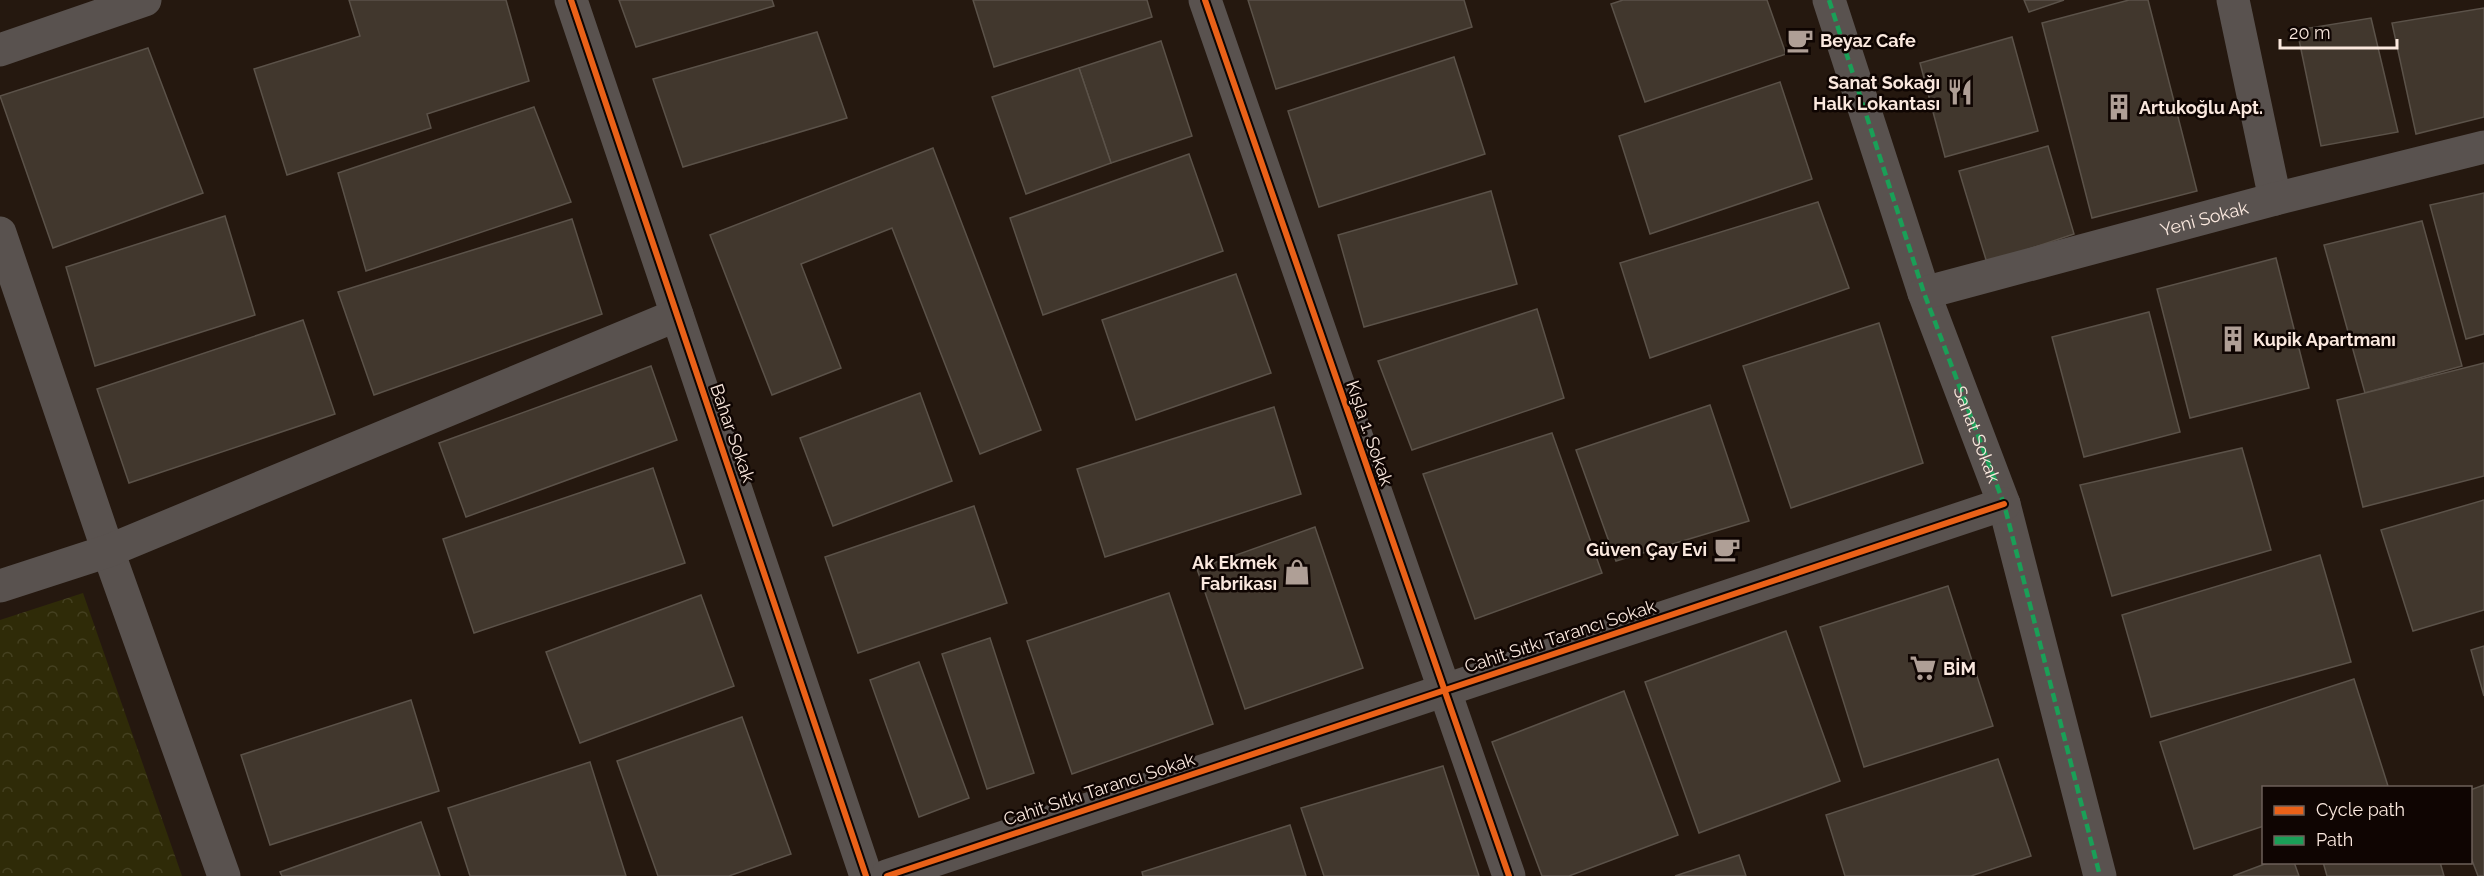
<svg xmlns="http://www.w3.org/2000/svg" width="2484" height="876" font-family="Raleway,sans-serif">
<defs>
<pattern id="forest-crowns" width="20" height="18" patternUnits="userSpaceOnUse" patternTransform="scale(1.5)"><rect width="20" height="18" fill="#2f2b08"/><path d="M2 6a3 3 0 1 1 6 0M12 15a3 3 0 1 1 6 0" fill="none" stroke="#444020"/></pattern>
</defs>
<rect width="100%" height="100%" fill="#25180f"/>
<!-- forest -->
<path fill="url(#forest-crowns)" d="M83,593L182,876H0V620Z"/>
<!-- building -->
<g fill="#41372d" stroke="#5b5249" stroke-width="1.5">
<path d="M349,0H506L529,81L427,114L431,128L287,175L254,69L360,36Z"/>
<path d="M619,0H772L774,6L636,47Z"/>
<path d="M973,0H1147L1152,17L994,67Z"/>
<path d="M1248,0H1464L1472,27L1276,89Z"/>
<path d="M1623,0H1767L1786,54L1645,102L1611,4Z"/>
<path d="M2024,0H2064L2029,12Z"/>
<path d="M2129,0H2148L2197,191L2092,218L2042,23Z"/>
<path d="M2484,8V117L2416,134L2392,23Z"/>
<path d="M2371,18L2398,132L2321,146L2297,30Z"/>
<path d="M817,32L847,118L683,167L653,79Z"/>
<path d="M2012,37L2038,131L1945,157L1920,63Z"/>
<path d="M1161,41L1192,136L1111,163L1079,68Z"/>
<path d="M148,48L203,193L53,248L0,96Z"/>
<path d="M1454,57L1485,154L1319,207L1288,111Z"/>
<path d="M1079,68L1111,163L1026,194L992,97Z"/>
<path d="M1780,82L1812,179L1650,234L1619,136Z"/>
<path d="M534,107L571,202L366,271L338,173Z"/>
<path d="M2048,146L2074,234L1987,263L1959,171Z"/>
<path d="M933,148L1041,430L980,454L892,228L801,264L841,368L772,395L710,235Z"/>
<path d="M1189,154L1223,251L1043,315L1010,218Z"/>
<path d="M1491,191L1517,284L1364,327L1338,235Z"/>
<path d="M2484,193V334L2466,339L2430,205Z"/>
<path d="M1818,202L1849,288L1650,358L1620,263Z"/>
<path d="M225,216L255,315L95,366L66,267Z"/>
<path d="M572,219L602,314L374,395L338,292Z"/>
<path d="M2422,221L2462,366L2365,393L2324,245Z"/>
<path d="M2276,258L2309,388L2190,418L2157,289Z"/>
<path d="M1236,274L1271,373L1136,420L1102,320Z"/>
<path d="M1537,309L1564,398L1412,450L1378,361Z"/>
<path d="M2149,312L2180,432L2084,457L2052,337Z"/>
<path d="M303,320L335,414L129,483L97,389Z"/>
<path d="M1879,323L1923,463L1791,508L1743,366Z"/>
<path d="M2484,363V476L2363,507L2337,400Z"/>
<path d="M651,366L677,440L466,517L439,443Z"/>
<path d="M920,393L952,481L833,526L800,438Z"/>
<path d="M1710,405L1749,521L1616,561L1576,450Z"/>
<path d="M1274,407L1301,494L1105,557L1077,469Z"/>
<path d="M1552,433L1602,573L1475,619L1423,474Z"/>
<path d="M2242,448L2271,550L2112,596L2080,485Z"/>
<path d="M653,468L685,563L474,633L443,539Z"/>
<path d="M2484,500V610L2413,631L2381,530Z"/>
<path d="M974,506L1007,603L858,653L825,557Z"/>
<path d="M1315,527L1363,668L1245,709L1197,569Z"/>
<path d="M2320,555L2351,662L2151,717L2122,615Z"/>
<path d="M1948,586L1993,726L1864,767L1820,627Z"/>
<path d="M1169,593L1213,724L1072,774L1027,641Z"/>
<path d="M701,595L734,686L580,743L546,652Z"/>
<path d="M1786,631L1840,781L1699,833L1645,682Z"/>
<path d="M990,638L1034,773L987,789L942,654Z"/>
<path d="M2484,646V696L2471,650Z"/>
<path d="M919,662L969,798L919,817L870,680Z"/>
<path d="M2354,679L2388,786L2264,788V826L2194,849L2160,742Z"/>
<path d="M1624,691L1678,835L1569,876H1542L1492,742Z"/>
<path d="M411,700L439,791L270,845L241,755Z"/>
<path d="M742,717L791,854L729,876H658L617,761Z"/>
<path d="M1998,759L2031,856L1971,876H1845L1826,815Z"/>
<path d="M590,762L626,876H470L448,808Z"/>
<path d="M1443,766L1479,876H1324L1301,808Z"/>
<path d="M2484,785V876H2478L2470,855V790Z"/>
<path d="M421,822L440,876H282L280,872Z"/>
<path d="M1290,825L1306,876H1143L1142,872Z"/>
<path d="M1739,855L1746,876H1675Z"/>
<path d="M2270,862H2294L2299,876H2233Z"/>
<path d="M2323,862H2440L2444,876H2327Z"/>
</g>
<g fill="none" stroke-linecap="round" stroke-linejoin="round">
<!-- street -->
<g stroke="#59524f" stroke-width="33">
<path d="M571,0L866,876"/>
<path d="M1205,0L1509,876"/>
<path id="s1" d="M1829,0L1924,293L2004,504L2100,876"/>
<path d="M2233,0L2275,199"/>
<path d="M0,50L145,0"/>
<path d="M0,233L108,551L224,876"/>
<path id="s2" d="M1924,293L2275,199L2484,147"/>
<path d="M0,586L108,551L677,315"/>
<path d="M887,876L2004,504"/>
</g>
<!-- quiet -->
<path stroke="#1a9f57" stroke-width="4.5" stroke-dasharray="9 4.5" stroke-linecap="butt" d="M1829,0L1924,293L2004,504L2100,876"/>
<!-- cycleway casing -->
<g stroke="#0f0502" stroke-width="10">
<g id="cycleway">
<path d="M571,0L866,876"/>
<path d="M1205,0L1509,876"/>
<path d="M887,876L2004,504"/>
</g>
</g>
<!-- cycleway -->
<use href="#cycleway" stroke="#ea6118" stroke-width="6"/>
</g>
<!-- icons -->
<defs>
<g id="cafe-bare" transform="scale(2.07)"><path d="M-5.5-4.5H6V0H3Q3 3.5 0 3.5H-2.5Q-5.5 3.5-5.5 0ZM3-3.2v2h1.7v-2ZM-6 4.5H4V6H-6Z" fill="#af9f96" stroke="#0f0502" stroke-width="2.5" paint-order="stroke"/></g>
<g id="restaurant-bare" transform="scale(2.07)"><path d="M-5-6h1v4h1v-4h1v4h1v-4h1v5L-1.5 .5V6h-2V.5L-5-1ZM5-6V6H3V1.5H1.5Q1.5-4 5-6Z" fill="#af9f96" stroke="#0f0502" stroke-width="2.5" paint-order="stroke"/></g>
<g id="building-bare" transform="scale(2.07)"><path d="M-4-6H4V6H1V3H-1V6H-4ZM-2.5-4.3h1.7v1.8h-1.7ZM.8-4.3h1.7v1.8H.8ZM-2.5-1h1.7V.8h-1.7ZM.8-1h1.7V.8H.8Z" fill="#af9f96" stroke="#0f0502" stroke-width="2.5" paint-order="stroke"/></g>
<g id="shop-bare" transform="scale(2.07)"><path d="M-5-2.5h2.3a2.7 3.5 0 0 1 5.4 0H5L5.5 6h-11ZM-1.5-2.5h3a1.5 2.3 0 0 0-3 0Z" fill="#af9f96" stroke="#0f0502" stroke-width="2.5" paint-order="stroke"/></g>
<g id="supermarket-bare" transform="scale(2.07)"><path d="M-6-5.5h2.5l.6 2H6L4.5 2H-2.5L-4.4-4H-6ZM-1.5 3.2a1.3 1.3 0 1 0 .1 0ZM3 3.2a1.3 1.3 0 1 0 .1 0Z" fill="#af9f96" stroke="#0f0502" stroke-width="2.5" paint-order="stroke"/></g>
</defs>
<g fill-rule="evenodd">
<use href="#cafe-bare" x="1800" y="40"/>
<use href="#restaurant-bare" x="1960" y="92"/>
<use href="#building-bare" x="2119" y="107"/>
<use href="#building-bare" x="2233" y="339"/>
<use href="#cafe-bare" x="1727" y="549"/>
<use href="#shop-bare" x="1297" y="572"/>
<use href="#supermarket-bare" x="1923" y="668"/>
</g>
<g text-anchor="middle" dominant-baseline="central" stroke-width="5" stroke-linejoin="round" paint-order="stroke">
<!-- poi labels -->
<g font-size="18" font-weight="bold" fill="#fae8de" stroke="#0f0502" text-anchor="start">
<text x="1820" y="40">Beyaz Cafe</text>
<text x="1940" y="82" text-anchor="end">Sanat Sokağı<tspan x="1940" dy="21">Halk Lokantası</tspan></text>
<text x="2139" y="107">Artukoğlu Apt.</text>
<text x="2253" y="339">Kupik Apartmanı</text>
<text x="1707" y="549" text-anchor="end">Güven Çay Evi</text>
<text x="1277" y="562" text-anchor="end">Ak Ekmek<tspan x="1277" dy="21">Fabrikası</tspan></text>
<text x="1943" y="668">BİM</text>
</g>
<!-- street labels -->
<g font-size="18" fill="#fae8de" stroke="#0f0502">
<text stroke="none"><textPath href="#s2" startOffset="290">Yeni Sokak</textPath></text>
<text transform="translate(733 433) rotate(71)">Bahar Sokak</text>
<text transform="translate(1370 433) rotate(71)">Kışla 1. Sokak</text>
<text stroke="none"><textPath href="#s1" startOffset="459">Sanat Sokak</textPath></text>
<text transform="translate(1560 636) rotate(-18)">Cahit Sıtkı Tarancı Sokak</text>
<text transform="translate(1099 789) rotate(-18)">Cahit Sıtkı Tarancı Sokak</text>
</g>
</g>
<!-- legend -->
<rect x="2262" y="786" width="210" height="78" fill="#0f0502" stroke="#6d605a" stroke-width="1.5"/>
<rect x="2274" y="806" width="30" height="9" fill="#ea6118" stroke="#6d605a" stroke-width="1.5"/>
<text x="2316" y="816" font-size="18" fill="#fae8de">Cycle path</text>
<rect x="2274" y="836" width="30" height="9" fill="#1a9f57" stroke="#6d605a" stroke-width="1.5"/>
<text x="2316" y="846" font-size="18" fill="#fae8de">Path</text>
<!-- scale -->
<path d="M2280 39v9h117v-9" fill="none" stroke="#fae8de" stroke-width="3"/>
<text x="2289" y="39" font-size="18" fill="#fae8de" stroke="#0f0502" stroke-width="4.5" paint-order="stroke">20 m</text>
</svg>
